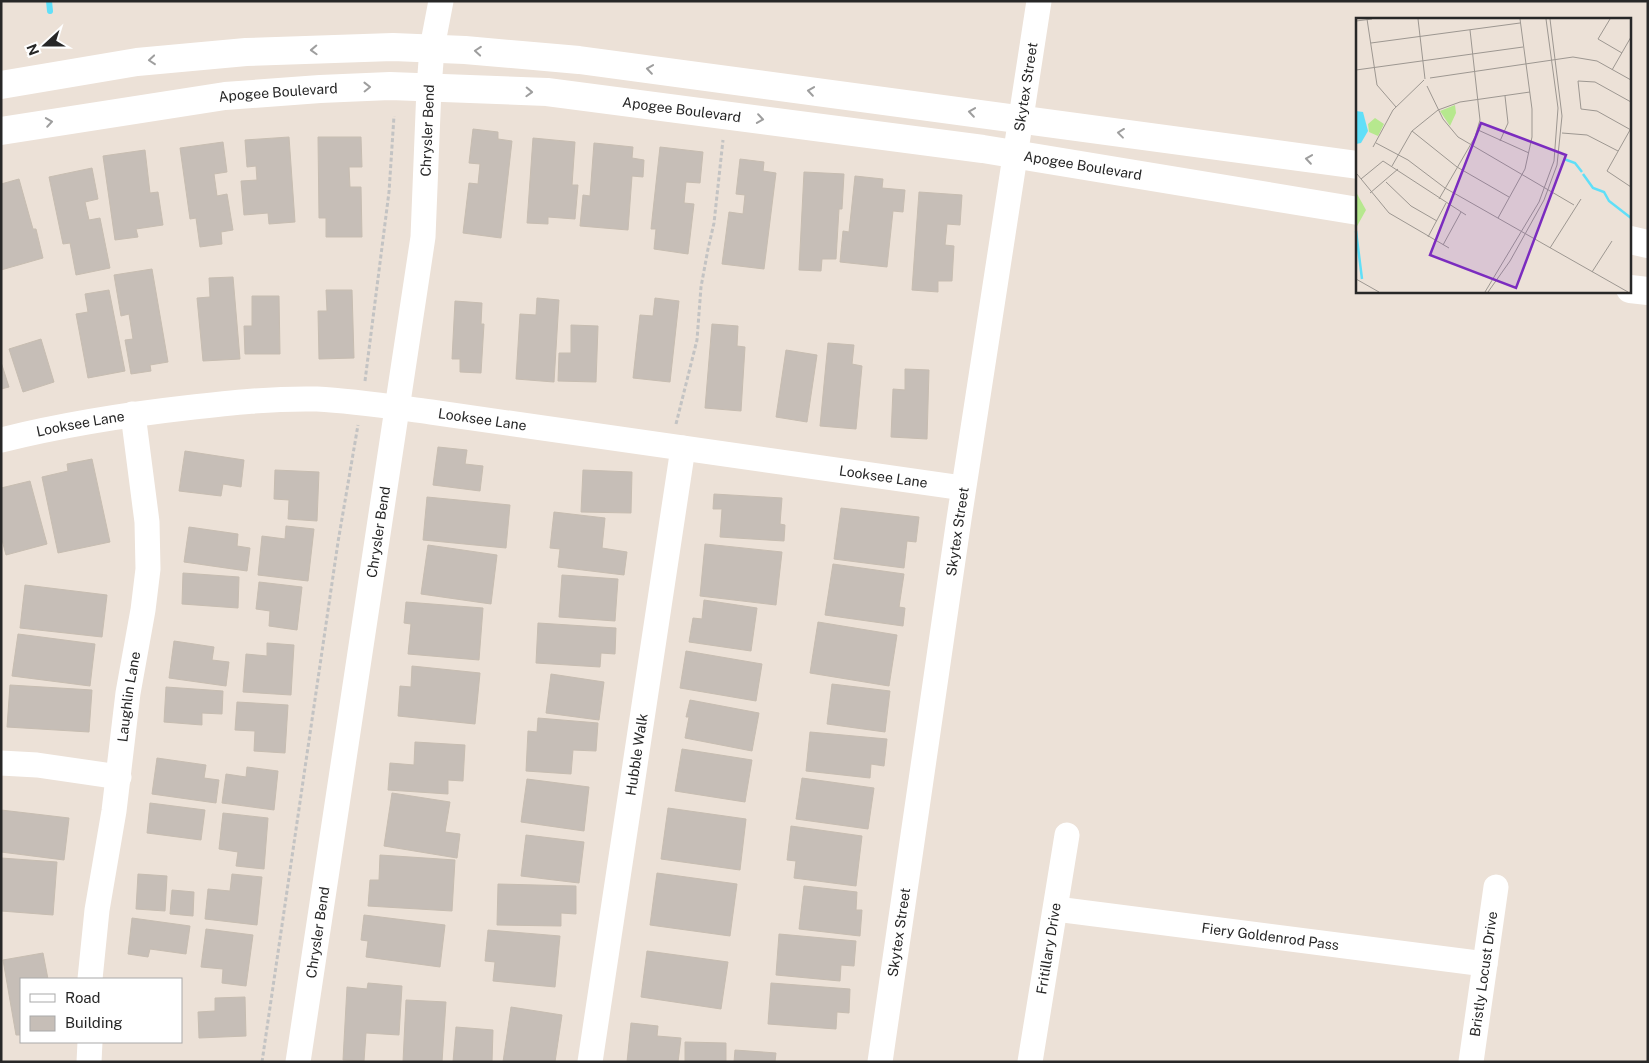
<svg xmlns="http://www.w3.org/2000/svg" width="1649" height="1063" font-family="'Public Sans',sans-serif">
<rect width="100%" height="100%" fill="#ece1d7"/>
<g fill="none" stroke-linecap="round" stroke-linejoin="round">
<!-- stream -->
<path stroke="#60dff8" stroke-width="6" d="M49,1L50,11"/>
</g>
<!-- building -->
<g fill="#c6beb7" stroke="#c7bdb1">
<path d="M473,129L498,132V139L512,141L501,238L463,233L469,183L478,184L480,164L469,163Z"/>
<path d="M289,137L295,222L269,224L268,213L244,215L241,181L257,180L256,166L247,167L245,140Z"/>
<path d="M318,137H361L362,167H349L350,187H361L362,237H326V218H319Z"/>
<path d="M533,138L575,142L572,185H578L575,219L548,217V224L527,223Z"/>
<path d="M223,142L227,172L214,174L217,196L227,194L233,230L221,232L222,244L200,247L196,218L190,219L180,148Z"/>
<path d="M594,143L633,147L632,158L644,160L643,177L632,176L628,230L580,226L583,195L590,196Z"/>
<path d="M660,147L703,152L700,183L686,182L684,203L694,204L688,254L654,249L656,229H651Z"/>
<path d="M145,150L150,193L158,192L163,225L136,229L138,237L115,240L103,156Z"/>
<path d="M740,159L764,162L763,171L776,173L764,269L722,264L729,212L743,214L745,195L736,194Z"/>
<path d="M92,168L98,199L85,202L89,220L100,218L110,268L76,275L70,243L63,244L49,177Z"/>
<path d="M804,172L844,174L842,209H839L836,259H822L821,271L799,270Z"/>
<path d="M855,176L883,179L882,188L905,190L903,212L893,211L887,267L840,262L843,231L849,232Z"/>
<path d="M19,179L33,229H36L43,258L1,270V184Z"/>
<path d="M919,192L962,195L960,225L947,224L945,245L954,246L952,281H938V292L912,290Z"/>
<path d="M152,269L168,362L150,365L151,371L131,374L125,340L133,339L129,314L121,316L114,275Z"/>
<path d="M233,277L240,359L203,361L197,298L210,297L209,278Z"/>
<path d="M109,290L125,371L88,378L76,314L88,312L85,294Z"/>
<path d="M326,290H352L354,358L319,359L318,311H327Z"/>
<path d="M252,296H279L280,354H245L244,326H252Z"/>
<path d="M537,298L559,300L554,382L516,379L520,314L536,315Z"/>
<path d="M655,298L679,301L670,382L633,378L640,315L653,316Z"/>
<path d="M455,301L482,303L481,324H484L481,373L460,372V359H452Z"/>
<path d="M712,324L738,326L737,346L745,347L741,411L705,408Z"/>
<path d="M571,325L598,326L596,382L558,381L559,353H571Z"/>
<path d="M41,339L54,382L23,392L9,349Z"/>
<path d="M828,343L854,345L852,364L862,366L856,429L820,426Z"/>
<path d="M786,350L817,355L807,422L776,417Z"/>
<path d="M1,362L9,387L1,389Z"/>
<path d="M905,369L929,370L927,439L891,437L893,389L905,390Z"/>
<path d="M438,447L467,450L465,464L483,466L480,491L433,485Z"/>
<path d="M185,451L244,460L241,487L223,484L221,496L179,491Z"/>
<path d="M92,459L110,542L58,553L42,477L68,471L67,464Z"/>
<path d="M275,470L319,472L317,521L288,519L289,500L274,499Z"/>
<path d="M583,470L632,472L631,513L581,512Z"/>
<path d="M30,481L47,544L6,555L1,536V488Z"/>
<path d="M714,494L782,498L780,524L785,525L784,541L720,537L722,509H713Z"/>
<path d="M427,497L510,505L506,548L423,540Z"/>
<path d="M841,508L919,517L916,542L907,541L904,568L834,559Z"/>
<path d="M554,512L605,518L602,548L627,552L624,575L558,567L560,549L550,548Z"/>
<path d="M286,526L314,529L308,581L258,575L262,536L285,539Z"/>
<path d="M189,527L238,534L237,546L250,548L247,571L184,562Z"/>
<path d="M705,544L782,552L776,605L700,596Z"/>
<path d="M428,545L497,555L491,604L421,594Z"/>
<path d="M833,564L904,574L899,607L905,608L903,626L825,615Z"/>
<path d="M183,573L239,577L238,608L182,604Z"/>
<path d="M562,575L618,579L615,621L559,617Z"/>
<path d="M259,582L302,587L297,630L269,626L270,611L256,609Z"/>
<path d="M25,585L107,595L102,637L20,628Z"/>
<path d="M704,600L757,608L751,651L689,642L693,618L702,619Z"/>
<path d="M406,602L483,608L479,660L408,654L411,624L404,623Z"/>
<path d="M818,622L897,635L889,686L810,673Z"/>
<path d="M538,623L616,628L615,654L601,653L600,667L536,663Z"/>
<path d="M18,634L95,644L90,686L12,676Z"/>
<path d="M174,641L214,647L212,660L229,662L226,686L169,678Z"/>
<path d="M267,643L294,645L291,695L243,692L246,654L267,656Z"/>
<path d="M686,651L762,664L756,701L680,688Z"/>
<path d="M412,666L480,673L475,724L398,716L400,686L411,687Z"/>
<path d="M551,674L604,682L599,720L546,713Z"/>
<path d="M832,684L890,691L885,732L827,724Z"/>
<path d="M10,685L92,690L89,732L7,727Z"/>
<path d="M166,687L223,691L222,714L202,713V725L164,722Z"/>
<path d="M690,700L759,713L752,751L685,738L689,717H686Z"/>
<path d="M237,702L288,705L285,753L254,751L255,731L235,730Z"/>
<path d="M538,718L598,723L596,751L573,750L571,774L526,771L528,731L537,732Z"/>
<path d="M810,732L887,739L884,766L871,764L870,778L806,771Z"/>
<path d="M415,742L465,745L463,781L448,780V794L388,790L390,763L414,765Z"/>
<path d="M682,749L752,760L745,802L675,791Z"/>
<path d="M157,758L206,765L204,778L219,780L216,803L152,794Z"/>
<path d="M247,767L278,771L274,810L222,803L226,774L246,777Z"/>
<path d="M802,778L874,788L868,829L796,819Z"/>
<path d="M527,779L589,787L584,831L521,822Z"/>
<path d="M392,793L450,802L445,832L460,834L457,858L384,846Z"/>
<path d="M150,803L205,810L201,840L147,833Z"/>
<path d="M668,808L746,819L740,870L661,859Z"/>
<path d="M1,810L69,818L64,860L1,852Z"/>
<path d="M223,813L268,818L264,869L236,866L238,852L219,849Z"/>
<path d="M791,826L862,836L856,886L794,878L796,861L787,860Z"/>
<path d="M526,835L584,842L579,883L521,876Z"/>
<path d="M380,855L455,860L452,911L368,906L370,880H379Z"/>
<path d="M1,858L57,862L53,915L1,911Z"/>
<path d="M657,873L737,884L730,936L650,925Z"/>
<path d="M138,874L167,876L165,911L136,909Z"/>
<path d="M232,874L262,877L257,925L205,919L208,889L230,891Z"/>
<path d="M498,884L576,886V914L561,913V926L497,925Z"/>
<path d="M804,886L857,892L856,910H862L860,936L799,929Z"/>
<path d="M172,890L194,892L193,916L170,914Z"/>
<path d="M364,915L445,925L440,967L366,957L368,941L361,940Z"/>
<path d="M132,918L190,926L186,954L150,949L148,957L128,954Z"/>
<path d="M206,929L253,935L246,986L222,983L223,969L201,967Z"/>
<path d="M488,930L560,936L555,987L493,981L495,962L485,961Z"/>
<path d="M779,934L856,941L854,966L841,965L840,981L776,975Z"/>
<path d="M647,951L728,962L721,1009L641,997Z"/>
<path d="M43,953L48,979H21V1035H16L3,960Z"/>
<path d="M368,983L402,986L399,1035L366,1033L364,1061L343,1060L347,987L367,989Z"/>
<path d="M771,983L850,989L849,1013L837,1012L836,1029L768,1024Z"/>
<path d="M245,997L246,1036L199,1038L198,1012L215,1011V998Z"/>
<path d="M406,1000L446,1002L442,1062H403Z"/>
<path d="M511,1007L562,1015L555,1062H503Z"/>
<path d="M631,1023L658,1026L657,1036L681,1038L678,1062H627Z"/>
<path d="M456,1027L493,1030L492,1062H453Z"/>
<path d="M685,1042L726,1043V1062H685Z"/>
<path d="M735,1050L776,1053L775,1062H734Z"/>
</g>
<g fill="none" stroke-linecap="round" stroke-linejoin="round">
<!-- path -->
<g stroke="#c3c3c3" stroke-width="3" stroke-dasharray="4 2.5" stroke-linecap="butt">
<path d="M365,381L389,192L394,116"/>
<path d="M676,424L697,340L701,287L708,249L714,223L723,140"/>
<path d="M262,1062L338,542L358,425"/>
</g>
<!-- street -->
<g stroke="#fff" stroke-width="25">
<path id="s1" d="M1,440C62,425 123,415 185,408C229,403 273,398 317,399C355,401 393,407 431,412L963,488"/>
<path d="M1,763L37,765L119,777"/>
<path id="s2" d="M1056,909L1485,964"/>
<path id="s3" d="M90,979L97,910L114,811L128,693L143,610L148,569L147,522L133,414"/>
<path d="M89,1062L90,1042"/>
<path id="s4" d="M298,1062L423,237L429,88L432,48L441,1"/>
<path id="s5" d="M590,1062L683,448"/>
<path id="s6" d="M880,1062L959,519L1039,1"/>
<path id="s7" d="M1030,1062L1067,835"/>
<path id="s8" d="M1471,1062L1496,887"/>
</g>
<!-- secondary -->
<g stroke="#fff" stroke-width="28">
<path d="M1,85L137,62L246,52L393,47L465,50L579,60L1358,165"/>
<path id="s9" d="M1,131L225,96L320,89L390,86L547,92L983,149L1358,211"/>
<path d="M1630,240L1648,244"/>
<path d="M1630,289L1648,291"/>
</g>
</g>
<!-- one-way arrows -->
<defs><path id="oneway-chevron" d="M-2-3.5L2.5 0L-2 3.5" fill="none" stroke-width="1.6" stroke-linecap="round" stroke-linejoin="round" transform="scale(1.25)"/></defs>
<g stroke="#9e9e9e">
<use href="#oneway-chevron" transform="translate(314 50) rotate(178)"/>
<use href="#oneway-chevron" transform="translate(478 51) rotate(-175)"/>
<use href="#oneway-chevron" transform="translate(152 60) rotate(175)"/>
<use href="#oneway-chevron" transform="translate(650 69) rotate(-172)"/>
<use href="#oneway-chevron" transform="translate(367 87) rotate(-1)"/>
<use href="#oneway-chevron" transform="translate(811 91) rotate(-172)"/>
<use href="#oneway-chevron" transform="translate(529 92) rotate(2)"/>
<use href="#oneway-chevron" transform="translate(972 112) rotate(-172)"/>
<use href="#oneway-chevron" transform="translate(760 119) rotate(8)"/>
<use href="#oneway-chevron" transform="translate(49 122) rotate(-9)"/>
<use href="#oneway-chevron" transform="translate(1121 133) rotate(-173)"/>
<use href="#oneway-chevron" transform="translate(1309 159) rotate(-172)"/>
</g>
<g text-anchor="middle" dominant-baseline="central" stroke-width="4.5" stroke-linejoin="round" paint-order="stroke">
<!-- street labels -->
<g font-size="14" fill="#272727" stroke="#fff">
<text stroke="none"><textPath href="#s6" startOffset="986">Skytex Street</textPath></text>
<text stroke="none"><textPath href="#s9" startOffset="280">Apogee Boulevard</textPath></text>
<text stroke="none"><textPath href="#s9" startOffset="685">Apogee Boulevard</textPath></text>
<text stroke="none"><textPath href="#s4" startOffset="941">Chrysler Bend</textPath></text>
<text stroke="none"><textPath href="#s9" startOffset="1090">Apogee Boulevard</textPath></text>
<text stroke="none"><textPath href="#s1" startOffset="486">Looksee Lane</textPath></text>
<text stroke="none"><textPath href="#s1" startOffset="81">Looksee Lane</textPath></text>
<text stroke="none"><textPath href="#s1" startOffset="891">Looksee Lane</textPath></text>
<text stroke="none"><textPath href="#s6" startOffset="536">Skytex Street</textPath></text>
<text stroke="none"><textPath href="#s4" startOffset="536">Chrysler Bend</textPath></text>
<text stroke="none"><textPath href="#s3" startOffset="285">Laughlin Lane</textPath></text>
<text stroke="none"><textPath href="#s5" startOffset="311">Hubble Walk</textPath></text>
<text stroke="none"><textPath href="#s6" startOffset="131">Skytex Street</textPath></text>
<text stroke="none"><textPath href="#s4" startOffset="131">Chrysler Bend</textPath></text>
<text stroke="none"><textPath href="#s2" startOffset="216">Fiery Goldenrod Pass</textPath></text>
<text stroke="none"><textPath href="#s7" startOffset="115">Fritillary Drive</textPath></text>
<text stroke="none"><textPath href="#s8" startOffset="89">Bristly Locust Drive</textPath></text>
</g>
</g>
<!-- overview -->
<g transform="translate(1356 18)">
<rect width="275" height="275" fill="#ece1d7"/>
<path d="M99,87L100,95L94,108L84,93ZM19,100L28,106L22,118L13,114L12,106ZM0,174L10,192L0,210Z" fill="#b6e88e"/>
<path d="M0,93L7,94L12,113L5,125L0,126Z" fill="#60dff8"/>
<path fill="none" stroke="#60dff8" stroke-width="2.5" d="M208,141L219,145L226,154M227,156L237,170L248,174L253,183L275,200M0,213L6,261"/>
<path fill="none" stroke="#9d9791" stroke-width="1" d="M11,1L21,67L40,89M62,1L69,61M254,1L242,21L266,35M0,3L16,1M15,25L164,5M0,52L167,29M256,52L275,19M74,60L217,39L241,43L275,62M71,68L87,101L102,119L218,187M275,84L239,64L222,63L225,91L241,93L275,112M122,112L173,135M274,112L251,153L275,169M56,113L101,149L153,179M206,115L231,117L262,133M144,123L152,105L149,78M20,125L52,142L89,170L272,274M17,129L37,92L68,62M36,148L56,113L82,92L104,84L174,74M1,156L33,195L93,230M5,161L27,143L110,197M30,164L55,188L81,203M14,175L42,151M83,181L119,119L124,102L114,12M142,200L169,151L176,119V91L164,1M72,219L90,185M87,227L105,194M194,230L225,181M236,254L256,223M0,261L23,274M129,274L183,184L198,143L202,90L190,1M132,274L154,243L188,182L201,147L206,98L194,1"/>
<path fill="#7b2cbf" fill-opacity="0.15" stroke="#7b2cbf" stroke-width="2.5" d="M125,105L210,137L160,270L74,237Z"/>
<rect width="275" height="275" fill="none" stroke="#272727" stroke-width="2.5"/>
</g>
<!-- border -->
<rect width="1649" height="1063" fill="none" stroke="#272727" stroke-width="5"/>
<!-- legend -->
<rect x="20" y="978" width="162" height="65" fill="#ffffff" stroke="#a9a9a9"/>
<rect x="30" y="994" width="25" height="8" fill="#ffffff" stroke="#a9a9a9"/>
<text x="65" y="1003" font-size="15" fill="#272727">Road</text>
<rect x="30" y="1016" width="25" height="15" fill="#c6beb7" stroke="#a9a9a9"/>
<text x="65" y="1028" font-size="15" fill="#272727">Building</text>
<!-- north arrow -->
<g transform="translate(45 45) rotate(249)" stroke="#ffffff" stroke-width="4" paint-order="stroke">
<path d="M0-4L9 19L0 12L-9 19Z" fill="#272727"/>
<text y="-8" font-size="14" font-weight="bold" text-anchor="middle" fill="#272727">N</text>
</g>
</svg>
